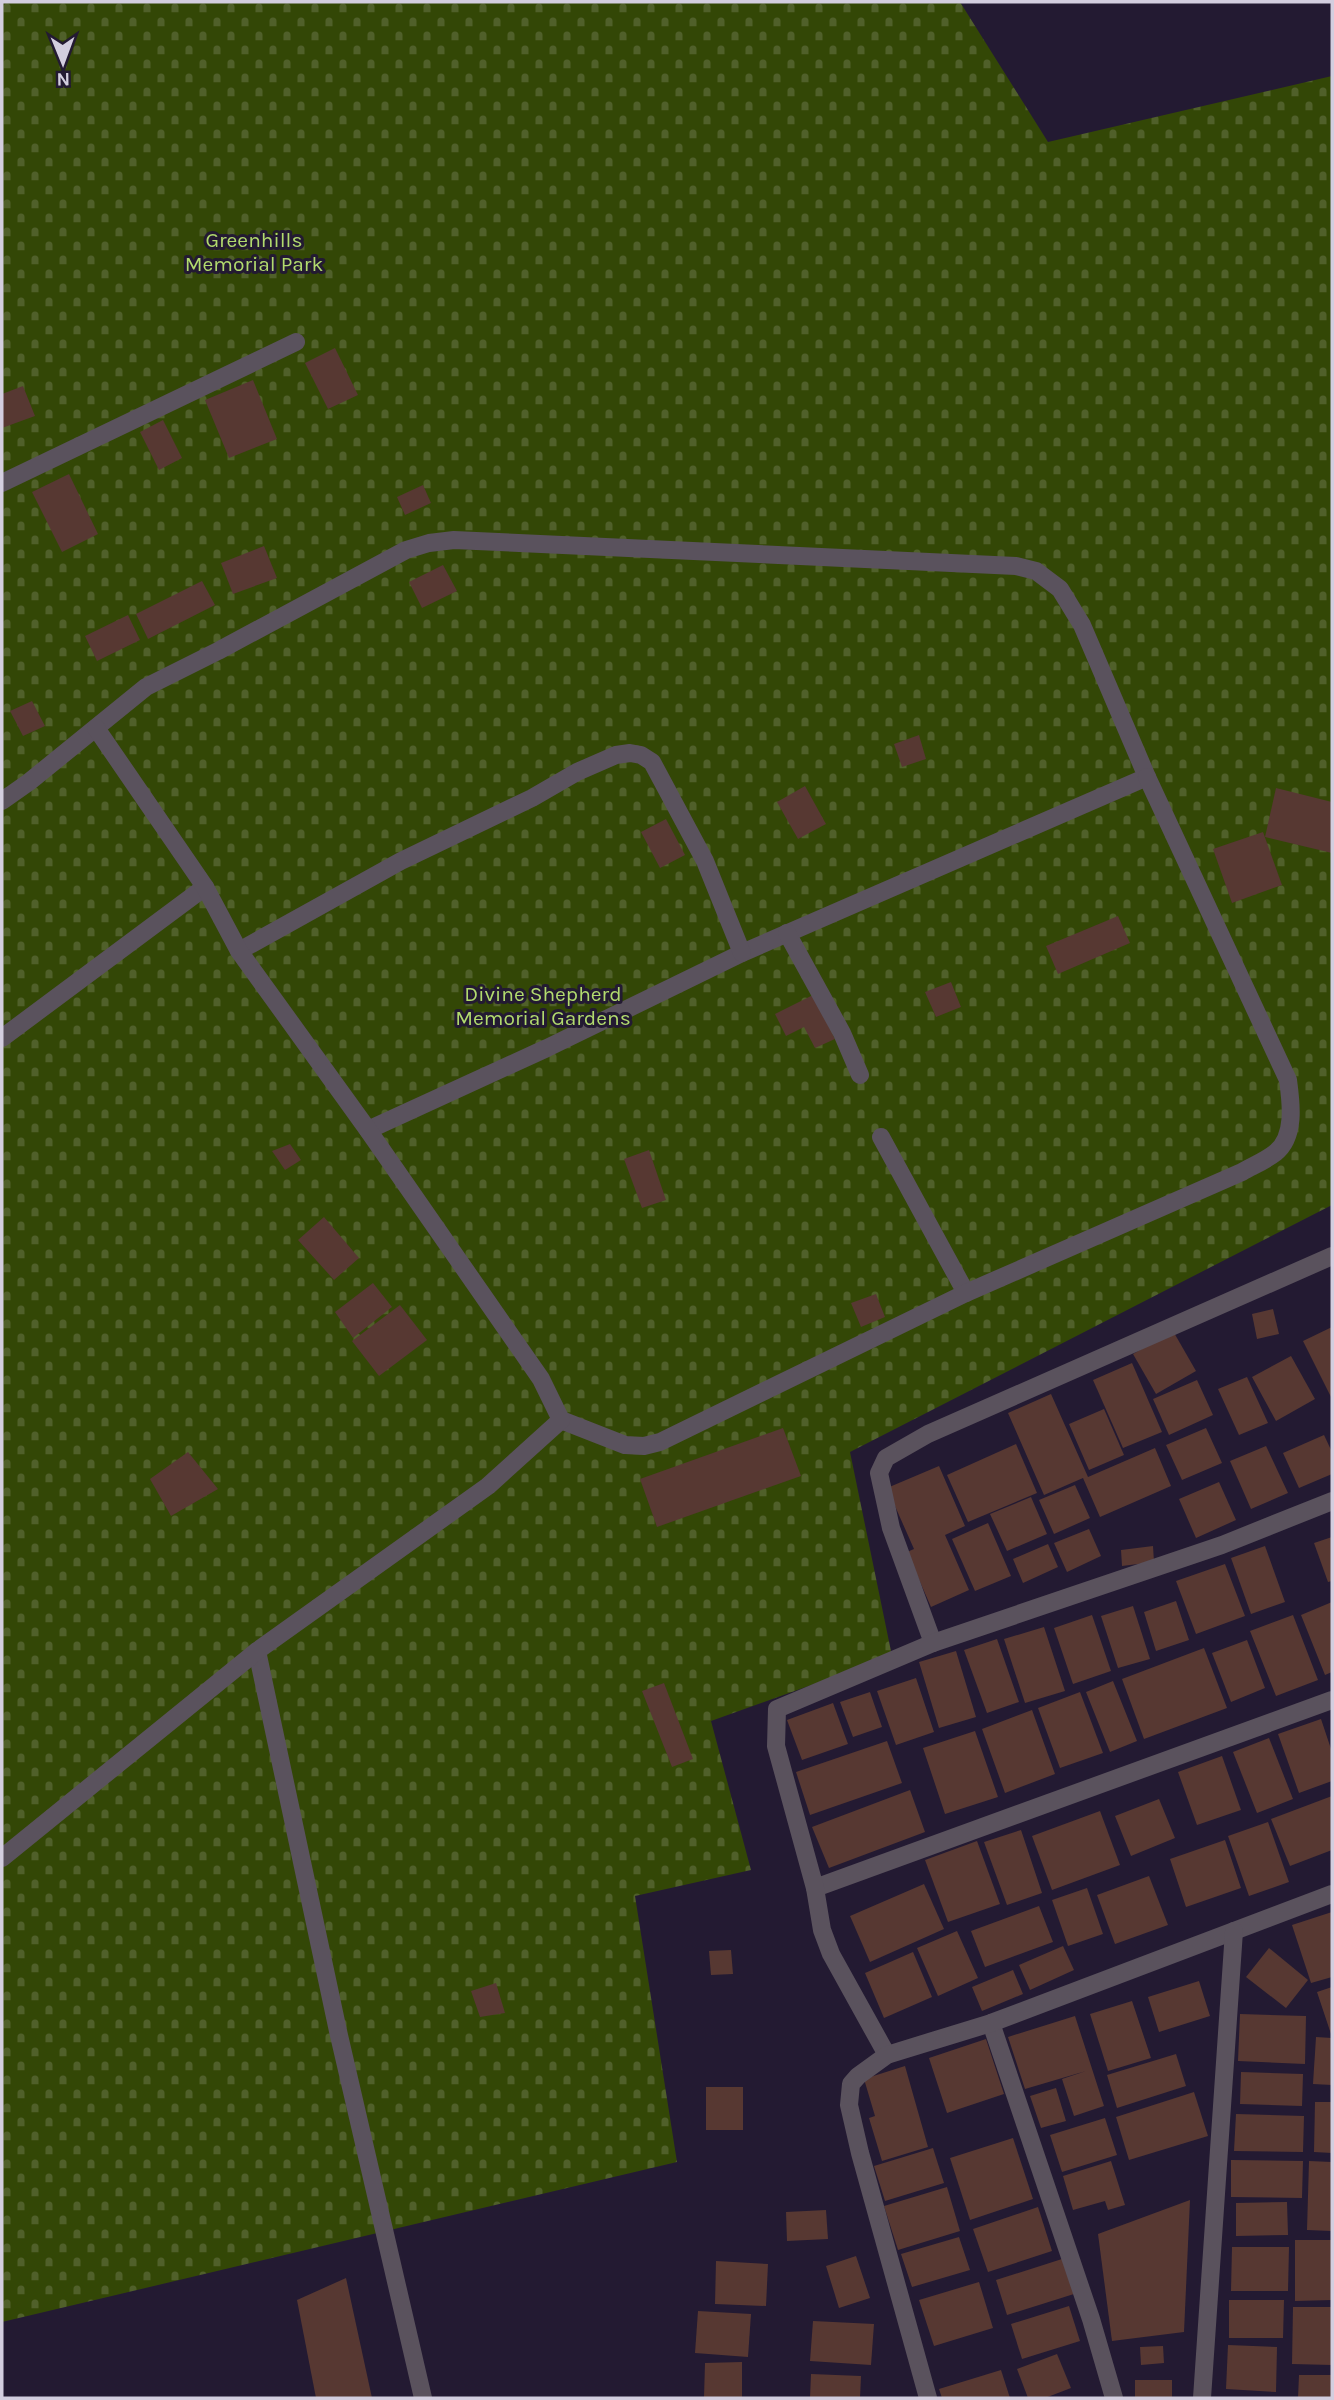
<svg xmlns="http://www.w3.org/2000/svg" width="1334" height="2400" font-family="Karla,sans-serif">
<defs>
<pattern id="cemetery-stones" width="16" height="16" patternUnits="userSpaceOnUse" patternTransform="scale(1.75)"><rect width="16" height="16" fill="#334706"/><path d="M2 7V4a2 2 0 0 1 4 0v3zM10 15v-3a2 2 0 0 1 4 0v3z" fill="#50602a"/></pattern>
</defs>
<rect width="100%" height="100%" fill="#231a32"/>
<!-- cemetery -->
<path fill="url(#cemetery-stones)" d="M2,2H960L1048,142L1332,76V1205L850,1452L892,1656L711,1721L751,1870L635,1896L677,2162L2,2322Z"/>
<!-- building -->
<g fill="#573832">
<path d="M335,348L358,395L328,409L305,363Z"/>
<path d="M253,380L277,439L229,458L205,400Z"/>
<path d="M23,386L35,416L2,428V394Z"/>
<path d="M163,420L182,458L159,470L140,432Z"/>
<path d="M69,474L98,534L62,552L32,492Z"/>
<path d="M423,485L431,503L405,515L397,497Z"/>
<path d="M264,546L277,578L233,594L221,563Z"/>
<path d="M443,565L457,591L422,608L409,582Z"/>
<path d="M202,581L215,605L148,639L136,614Z"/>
<path d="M128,615L140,640L97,661L85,636Z"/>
<path d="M32,701L45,726L23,736L10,711Z"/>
<path d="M919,735L926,759L902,767L894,744Z"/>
<path d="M805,786L826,824L798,839L777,802Z"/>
<path d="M1276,788L1332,802V853L1265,837Z"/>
<path d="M666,819L685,855L660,868L641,832Z"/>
<path d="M1263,832L1282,885L1232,903L1213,849Z"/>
<path d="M1118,916L1130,943L1058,974L1046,946Z"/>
<path d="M951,982L961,1007L936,1017L925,992Z"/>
<path d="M813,995L835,1039L815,1048L804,1027L786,1036L775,1014Z"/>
<path d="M290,1144L301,1160L285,1170L272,1151Z"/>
<path d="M649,1150L666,1200L642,1208L624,1159Z"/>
<path d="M324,1217L359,1258L334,1280L298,1240Z"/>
<path d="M373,1283L392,1307L353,1338L335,1312Z"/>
<path d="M876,1294L885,1317L861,1327L851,1303Z"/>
<path d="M400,1305L427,1340L379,1376L352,1341Z"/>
<path d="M1273,1309L1279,1334L1257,1339L1252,1314Z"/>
<path d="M1332,1327V1399L1303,1341Z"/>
<path d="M1173,1331L1196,1371L1156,1394L1133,1354Z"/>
<path d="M1291,1356L1315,1399L1276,1421L1252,1377Z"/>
<path d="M1132,1363L1162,1432L1123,1448L1093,1380Z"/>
<path d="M1247,1377L1268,1423L1239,1435L1218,1389Z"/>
<path d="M1197,1380L1213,1415L1169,1435L1153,1399Z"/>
<path d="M1051,1394L1088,1477L1155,1448L1171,1486L1100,1517L1083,1478L1044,1495L1008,1413Z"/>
<path d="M1104,1409L1124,1455L1089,1470L1069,1424Z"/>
<path d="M783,1428L801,1476L657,1527L640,1479Z"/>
<path d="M1206,1428L1222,1463L1182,1480L1166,1445Z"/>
<path d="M1324,1435L1332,1452V1474L1299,1488L1283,1453Z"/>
<path d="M1016,1444L1037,1493L968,1522L947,1475Z"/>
<path d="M1266,1446L1288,1493L1251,1509L1230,1461Z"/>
<path d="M188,1452L218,1489L171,1516L150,1479Z"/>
<path d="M939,1466L965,1526L945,1535L969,1590L931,1607L907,1552L914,1549L887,1488Z"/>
<path d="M1219,1482L1236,1520L1196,1538L1179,1499Z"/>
<path d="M1075,1485L1090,1518L1054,1534L1039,1500Z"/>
<path d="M1031,1497L1047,1534L1007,1551L990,1514Z"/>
<path d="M988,1523L1011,1576L975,1591L952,1539Z"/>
<path d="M1089,1529L1101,1556L1067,1572L1054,1543Z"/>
<path d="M1332,1537V1581L1328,1582L1314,1543Z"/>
<path d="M1048,1544L1058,1567L1023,1583L1013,1559Z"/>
<path d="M1153,1546L1154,1562L1122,1566L1121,1550Z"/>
<path d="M1265,1546L1285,1602L1251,1614L1231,1558Z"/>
<path d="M1225,1564L1245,1616L1196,1634L1176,1581Z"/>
<path d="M1176,1601L1189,1640L1156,1651L1144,1612Z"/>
<path d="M1332,1602V1672L1325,1675L1301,1615Z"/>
<path d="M1133,1606L1150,1659L1118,1668L1101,1616Z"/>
<path d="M1092,1615L1111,1671L1073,1684L1054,1628Z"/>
<path d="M1293,1615L1318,1680L1276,1696L1250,1631Z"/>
<path d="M1044,1627L1065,1691L1025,1703L1004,1639Z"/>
<path d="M997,1639L1019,1702L987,1713L964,1650Z"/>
<path d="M1247,1640L1265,1688L1231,1702L1212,1653Z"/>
<path d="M1204,1648L1227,1708L1144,1739L1122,1679Z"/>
<path d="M956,1651L976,1717L939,1728L919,1662Z"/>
<path d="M916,1678L934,1732L896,1745L877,1691Z"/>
<path d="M1113,1681L1137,1741L1110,1752L1086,1692Z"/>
<path d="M664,1683L693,1759L672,1767L642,1691Z"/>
<path d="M870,1692L882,1727L853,1737L840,1702Z"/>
<path d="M1080,1692L1103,1753L1060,1768L1038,1708Z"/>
<path d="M833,1703L848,1744L802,1760L787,1720Z"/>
<path d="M1032,1710L1055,1774L1005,1793L982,1729Z"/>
<path d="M1321,1719L1332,1752V1781L1299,1793L1278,1734Z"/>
<path d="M975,1731L998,1797L945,1814L923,1748Z"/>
<path d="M1269,1738L1293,1799L1257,1813L1233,1752Z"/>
<path d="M887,1741L902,1783L810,1815L796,1772Z"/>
<path d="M1222,1756L1241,1810L1197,1825L1178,1772Z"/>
<path d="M910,1790L925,1832L829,1868L812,1827Z"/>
<path d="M1332,1796V1850L1290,1866L1271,1819Z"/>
<path d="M1159,1799L1175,1838L1131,1856L1115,1816Z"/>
<path d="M1100,1811L1120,1865L1052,1890L1032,1836Z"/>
<path d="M1268,1822L1289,1882L1249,1896L1228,1836Z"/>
<path d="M1021,1830L1042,1893L1007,1905L984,1842Z"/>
<path d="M1225,1840L1241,1888L1186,1907L1170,1859Z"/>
<path d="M977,1841L1000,1904L948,1922L925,1860Z"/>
<path d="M1149,1876L1168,1925L1115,1944L1097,1895Z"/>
<path d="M924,1884L944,1929L870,1962L850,1916Z"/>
<path d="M1087,1888L1103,1934L1068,1946L1052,1900Z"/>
<path d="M1039,1906L1053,1942L985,1967L971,1931Z"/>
<path d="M1332,1912V1977L1311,1983L1292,1925Z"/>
<path d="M957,1931L978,1978L938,1996L917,1948Z"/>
<path d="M1063,1946L1074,1970L1030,1990L1019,1965Z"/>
<path d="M1269,1948L1308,1980L1286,2008L1246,1977Z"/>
<path d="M731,1950L733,1974L711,1975L709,1951Z"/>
<path d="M913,1952L932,1997L884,2018L865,1973Z"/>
<path d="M1013,1970L1023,1994L982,2011L972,1987Z"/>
<path d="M1199,1981L1210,2016L1159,2032L1148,1997Z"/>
<path d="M496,1983L505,2013L480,2017L471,1991Z"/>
<path d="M1332,1987V2037L1317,1992Z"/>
<path d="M1132,2001L1151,2058L1108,2071L1090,2014Z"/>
<path d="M1240,2014L1306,2016L1305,2064L1238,2061Z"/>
<path d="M1075,2016L1104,2106L1074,2116L1062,2079L1086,2071L1025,2089L1008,2037Z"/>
<path d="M1316,2037L1332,2038V2085L1313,2084Z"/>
<path d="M986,2039L1004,2094L947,2113L929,2058Z"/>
<path d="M1176,2054L1186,2086L1117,2108L1107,2075Z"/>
<path d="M905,2066L928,2147L882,2161L869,2118L875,2116L864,2079Z"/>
<path d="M1241,2072L1303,2074L1302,2106L1240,2104Z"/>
<rect x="706" y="2087" width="37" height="43"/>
<path d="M1056,2088L1066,2121L1041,2128L1030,2096Z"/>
<path d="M1194,2092L1208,2136L1129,2160L1116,2117Z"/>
<path d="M1315,2102H1332V2153L1314,2152Z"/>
<path d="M1236,2114L1304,2116L1303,2152L1234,2151Z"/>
<path d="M1105,2118L1117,2155L1062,2172L1050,2135Z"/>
<path d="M1013,2138L1033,2199L970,2220L950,2158Z"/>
<path d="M933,2148L944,2183L885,2201L874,2166Z"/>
<path d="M1231,2160L1303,2161L1302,2198L1231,2197Z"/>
<path d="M1111,2161L1125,2205L1108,2210L1105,2201L1073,2210L1063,2176Z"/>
<path d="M1309,2161L1332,2162V2231L1307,2230Z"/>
<path d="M947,2187L960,2231L898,2250L884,2206Z"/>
<path d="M1190,2200L1184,2332L1112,2341L1098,2234Z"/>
<path d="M1287,2202L1288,2235L1236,2236V2203Z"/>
<path d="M1038,2207L1052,2251L988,2272L973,2229Z"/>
<path d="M826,2210L828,2239L787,2241L786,2212Z"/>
<path d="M959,2237L970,2270L912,2287L901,2254Z"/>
<path d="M1295,2240H1332V2300L1295,2301Z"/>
<path d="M1232,2247H1289L1288,2291H1231Z"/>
<path d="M856,2256L870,2298L839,2308L826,2266Z"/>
<path d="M1062,2259L1074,2294L1007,2315L996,2280Z"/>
<path d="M716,2261L768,2264L766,2306L715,2304Z"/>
<path d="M346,2278L372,2398H316L297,2300Z"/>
<path d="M979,2282L993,2328L934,2346L919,2300Z"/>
<path d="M1229,2300H1284L1283,2338H1229Z"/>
<path d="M1069,2306L1080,2341L1022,2359L1011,2324Z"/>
<path d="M1293,2307H1332V2365L1292,2364Z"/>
<path d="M698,2311L751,2314L748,2357L695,2353Z"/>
<path d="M813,2321L874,2324L871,2365L810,2361Z"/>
<path d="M1228,2345L1277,2347L1276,2392L1226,2389Z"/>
<path d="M1163,2346L1164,2363L1141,2365L1140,2347Z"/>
<path d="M1057,2354L1071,2388L1045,2398H1028L1017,2369Z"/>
<path d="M742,2362V2398H704L705,2363Z"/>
<path d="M1001,2370L1010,2398H942L939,2389Z"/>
<path d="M811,2374L861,2376L860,2398H810Z"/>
<path d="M1299,2375H1332V2398H1298Z"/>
<rect x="1135" y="2380" width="37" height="18"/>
</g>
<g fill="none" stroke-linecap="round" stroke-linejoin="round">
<!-- lane -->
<g stroke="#5a525d" stroke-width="18">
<path d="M2,483L296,342"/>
<path d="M2,801L29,782L146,687L218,651L406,550L429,543L454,540L1016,566L1036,571L1060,589L1082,625L1147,777L742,953L547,1048L368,1130"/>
<path d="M787,933L842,1033L860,1075"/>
<path d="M239,951L401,861L532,798L577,772L616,755L630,753L641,755L652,762L705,861L742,953"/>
<path d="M2,1038L205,887"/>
<path d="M881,1137L966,1293"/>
<path d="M561,1420L625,1445L644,1446L660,1442L966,1293L1242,1172C1252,1166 1265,1161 1275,1153C1296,1137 1291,1102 1288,1080L1147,777"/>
<path d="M257,1651L338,2031L423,2398"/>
<path d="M2,1858L257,1651L488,1486L561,1420L541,1379L368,1130L239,951L205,887L96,728"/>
</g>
<!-- street -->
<g stroke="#5a525d" stroke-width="18">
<path d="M933,1643L891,1528L879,1473L886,1458L928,1434L1332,1256"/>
<path d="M815,1888L1332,1700"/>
<path d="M991,2023L1091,2319L1114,2398"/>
<path d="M887,2055L831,1954L822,1930L815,1888L776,1746L777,1709L933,1643L1222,1545L1332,1501"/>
<path d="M928,2398L860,2153L849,2105L851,2084L858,2076L887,2055L991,2023L1332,1894"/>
<path d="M1202,2398L1234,1931"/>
</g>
</g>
<g text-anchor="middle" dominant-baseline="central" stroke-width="6" stroke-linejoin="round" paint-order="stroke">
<!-- park labels -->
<g font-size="21" fill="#b2db6e" stroke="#231a32">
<text x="254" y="240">Greenhills<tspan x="254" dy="24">Memorial Park</tspan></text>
<text x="543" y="994">Divine Shepherd<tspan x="543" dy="24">Memorial Gardens</tspan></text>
</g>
</g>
<!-- border -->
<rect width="1334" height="2400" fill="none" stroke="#d3cedf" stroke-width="7"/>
<!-- north arrow -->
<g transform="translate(63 63) rotate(179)" stroke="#231a32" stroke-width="5" paint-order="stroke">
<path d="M0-5L12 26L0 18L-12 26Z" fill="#d3cedf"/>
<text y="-10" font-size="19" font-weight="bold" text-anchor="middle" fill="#d3cedf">N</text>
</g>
</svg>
